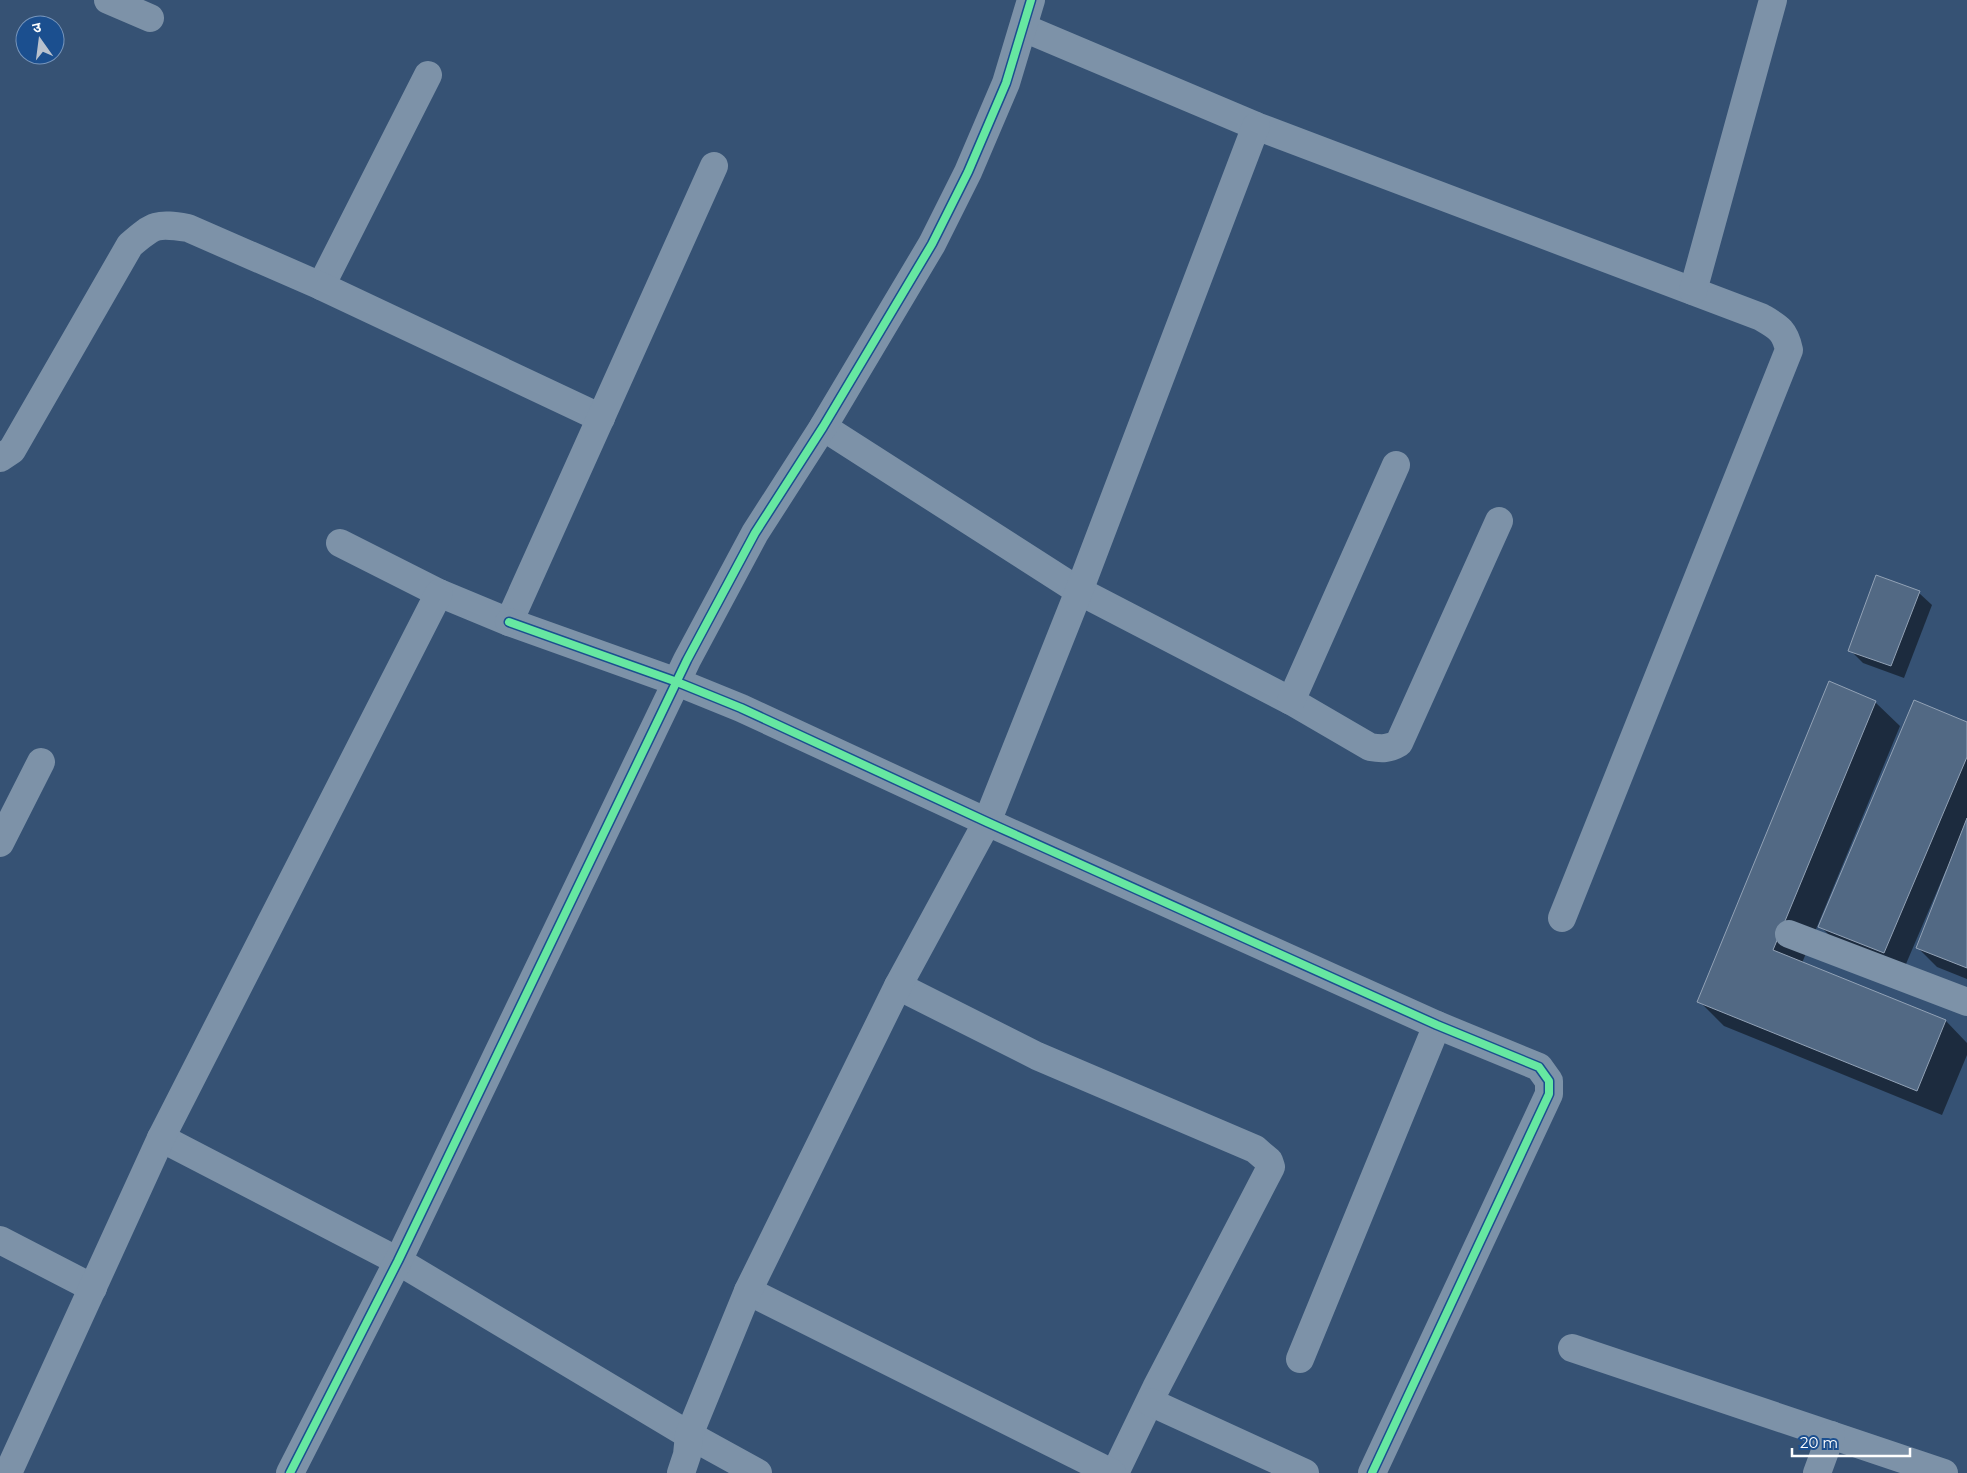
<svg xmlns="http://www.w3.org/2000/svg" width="1967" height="1473" font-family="Montserrat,'Noto Sans Devanagari',sans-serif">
<rect width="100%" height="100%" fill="#365274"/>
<!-- shadow -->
<g fill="#0007">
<path d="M1919,593L1932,605L1904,678L1863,663L1850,650Z"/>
<path d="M1875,702L1900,726L1802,963L1946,1021L1967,1043V1055L1942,1115L1724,1026L1699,1001Z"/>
<path d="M1967,724V979L1937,967L1918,948L1948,871L1946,870L1903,971L1839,945L1820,926Z"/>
</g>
<!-- building -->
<g fill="#526984" stroke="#92a2b6">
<path d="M1876,575L1920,591L1891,666L1848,651Z"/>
<path d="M1829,681L1876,701L1773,950L1946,1020L1917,1091L1697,1002Z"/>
<path d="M1914,700L1967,722V757L1884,953L1818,927Z"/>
<path d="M1967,818V968L1916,948Z"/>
</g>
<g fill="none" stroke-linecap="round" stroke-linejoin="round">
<!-- minor -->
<g stroke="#7d92a8" stroke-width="28">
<path d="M108,0L150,18"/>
<path d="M1024,28L1256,126L1761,317C1778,327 1785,330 1789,350L1562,918"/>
<path d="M321,286L428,75"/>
<path d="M1693,291L1773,0"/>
<path d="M823,427L1079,591L1291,701L1370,747C1382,749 1389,749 1399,743L1499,521"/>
<path d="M0,458L12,450L130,245C154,224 157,223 188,228L321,286L601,418"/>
<path d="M340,543L439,593L509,622L714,166"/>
<path d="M509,622L677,682L741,708L987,822L1437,1025L1539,1067L1549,1081V1094L1372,1473"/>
<path d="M1291,701L1396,465"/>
<path d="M0,843L41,762"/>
<path d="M1789,934L1967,1002"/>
<path d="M898,986L1037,1056L1255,1149L1269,1161L1271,1167L1156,1388L1115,1473"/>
<path d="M161,1138L398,1261L689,1435L758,1473"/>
<path d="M0,1240L93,1288"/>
<path d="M748,1291L1112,1473"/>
<path d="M1572,1348L1944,1473"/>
<path d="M1300,1359L1437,1025"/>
<path d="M1150,1402L1305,1473"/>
<path d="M8,1473L161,1138L439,593"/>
<path d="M290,1473L398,1261L687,660L755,533L823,427L932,244L968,172L1006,83L1031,0"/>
<path d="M681,1473L687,1455L689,1435L748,1291L898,986L987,822L1079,591L1256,126"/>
<path d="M1817,1473L1831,1435"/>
</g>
<!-- cycleway casing -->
<g stroke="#1b4f8f" stroke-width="11">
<g id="cycleway">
<path d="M509,622L677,682L741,708L987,822L1437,1025L1539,1067L1549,1081V1094L1372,1473"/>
<path d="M290,1473L398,1261L687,660L755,533L823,427L932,244L968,172L1006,83L1031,0"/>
</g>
</g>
<!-- cycleway -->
<use href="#cycleway" stroke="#66e7a1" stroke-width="8"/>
</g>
<!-- north arrow -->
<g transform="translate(40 40) rotate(346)"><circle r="24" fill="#1b4f8f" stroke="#7695bc"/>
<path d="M0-4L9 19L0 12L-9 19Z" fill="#b9c2ce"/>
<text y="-8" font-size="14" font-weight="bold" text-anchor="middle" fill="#ffffff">उ</text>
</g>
<!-- scale -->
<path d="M1792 1448v8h118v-8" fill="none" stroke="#ffffff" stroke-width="2.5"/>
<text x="1800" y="1448" font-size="15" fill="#ffffff" stroke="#1b4f8f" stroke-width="4" paint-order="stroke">20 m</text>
</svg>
